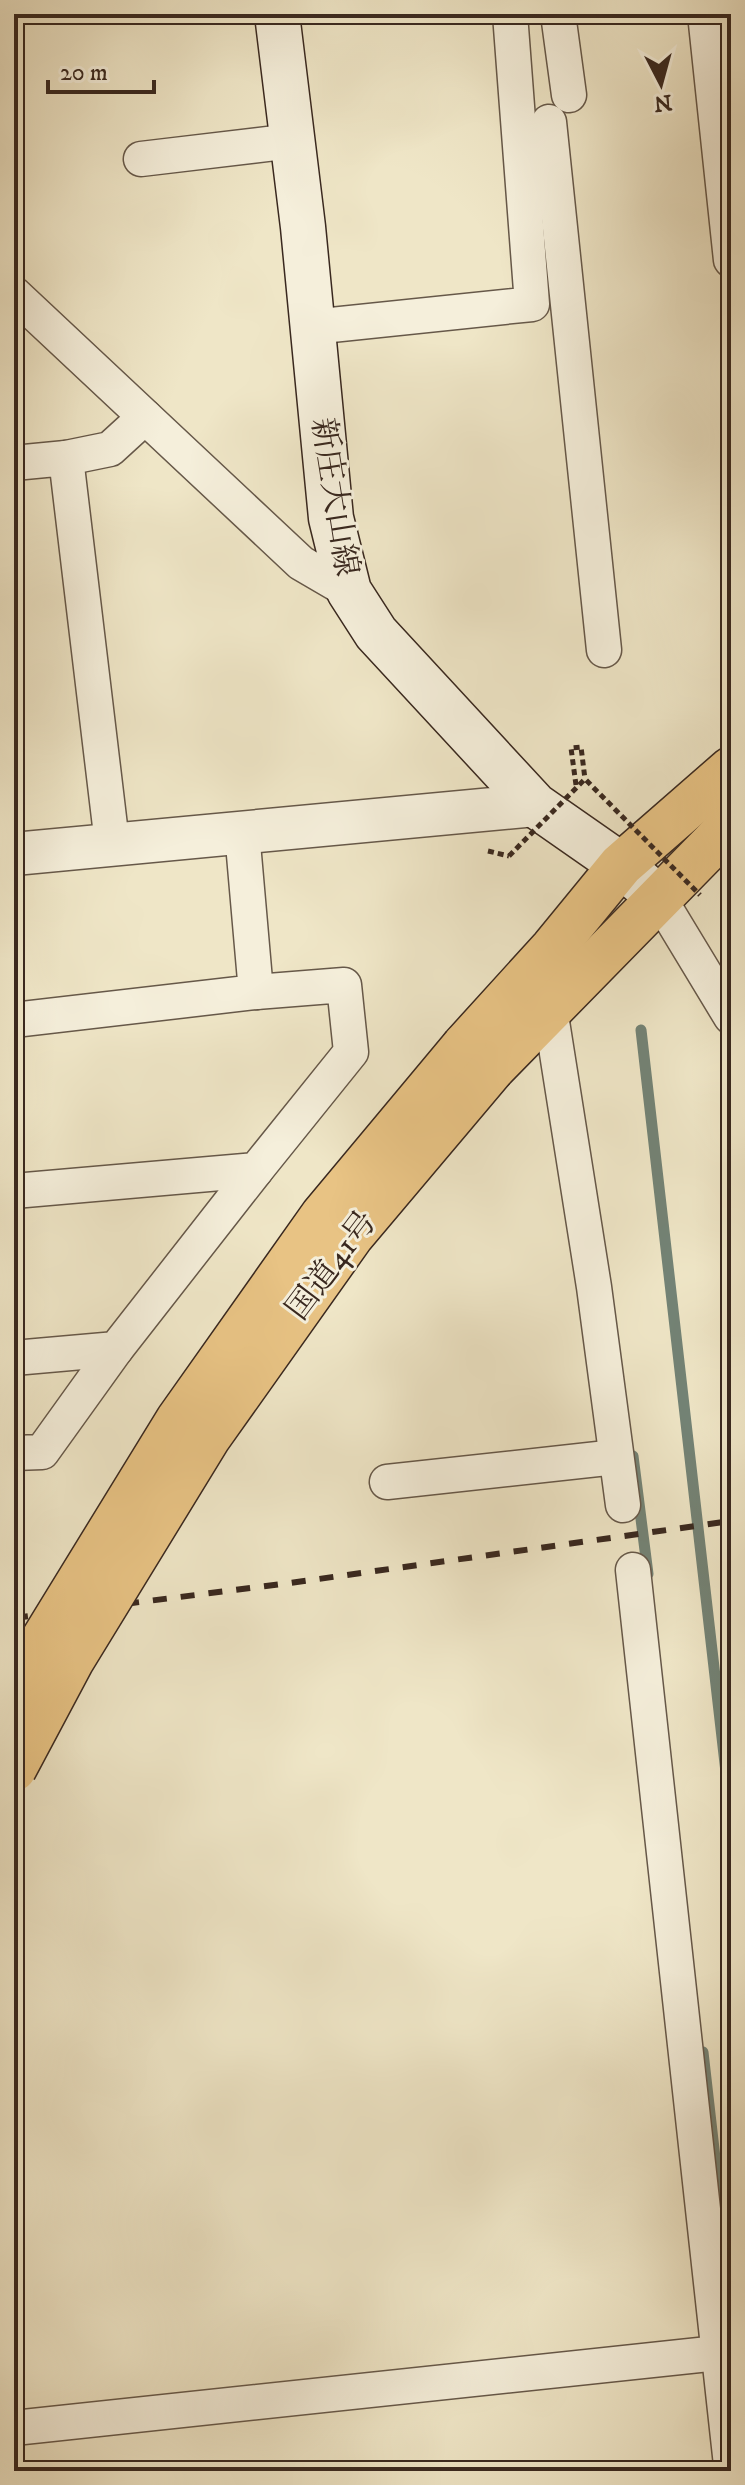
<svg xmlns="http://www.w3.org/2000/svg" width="745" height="2485" font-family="'IM FELL DW Pica','Noto Serif JP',serif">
<rect width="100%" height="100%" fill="#efe6c7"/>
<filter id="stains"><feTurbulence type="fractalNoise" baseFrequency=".0025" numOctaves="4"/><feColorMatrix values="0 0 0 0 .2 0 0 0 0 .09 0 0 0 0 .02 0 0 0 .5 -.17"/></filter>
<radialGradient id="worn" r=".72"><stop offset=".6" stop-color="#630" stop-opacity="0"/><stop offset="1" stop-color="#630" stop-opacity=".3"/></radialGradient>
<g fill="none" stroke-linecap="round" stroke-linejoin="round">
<!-- stream -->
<g stroke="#738376" stroke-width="11">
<path d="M641,1030L731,1816"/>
<path d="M633,1456L648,1574"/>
<path d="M703,2052L731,2299"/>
</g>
<!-- minor casing -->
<g stroke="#665849" stroke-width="37">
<g id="minor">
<path d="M558,14L569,95"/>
<path d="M705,14L731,260"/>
<path d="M549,122L604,650"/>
<path d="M141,159L292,141"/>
<path d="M14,294L301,563L349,591"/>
<path d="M312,327L532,304L510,14"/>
<path d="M66,458L110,449L145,417"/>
<path d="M14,463L66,458L112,843"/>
<path d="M659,898L731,1017"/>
<path d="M550,1009L594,1287L623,1505"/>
<path d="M14,1020L256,992L242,832"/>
<path d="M14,1191L256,1170L351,1052L344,985L256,992"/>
<path d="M14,1358L116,1349L256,1170"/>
<path d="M14,1453L42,1452L116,1349"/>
<path d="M387,1482L616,1457"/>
<path d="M633,1570L731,2465"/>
<path d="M14,2428L718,2353"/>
</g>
</g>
<!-- tertiary casing -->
<g stroke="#665849" stroke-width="45">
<path id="tertiary" d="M14,854L535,805"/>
</g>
<!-- secondary casing -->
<g stroke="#39281f" stroke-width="47">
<path id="secondary" d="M277,14L303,227L331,518L349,591L376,633L535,805L621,865L659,898"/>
</g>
<!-- trunk casing -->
<g stroke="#39281f" stroke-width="47">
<g id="trunk">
<path d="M464,1046L553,948L621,865L731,769"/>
<path d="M492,1069L731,825"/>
</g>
</g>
<!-- path -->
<g stroke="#39281f" stroke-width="5" stroke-dasharray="6 4" stroke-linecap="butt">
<path d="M576,785L571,748L581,747L585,779"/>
<path d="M488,851L509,856"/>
</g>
<!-- minor -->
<use href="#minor" stroke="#f5efdb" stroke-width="34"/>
<!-- tertiary -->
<use href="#tertiary" stroke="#f5efdb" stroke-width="42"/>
<!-- secondary -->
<use href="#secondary" stroke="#f5efdb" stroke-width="44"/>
<!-- trunk -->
<use href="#trunk" stroke="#e8c384" stroke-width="44"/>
<!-- rail -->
<path stroke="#39281f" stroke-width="6" stroke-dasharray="14 14" stroke-linecap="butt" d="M14,1618L290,1583L731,1521"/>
<!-- trunk-bridge casing -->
<g stroke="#39281f" stroke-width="47" stroke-linecap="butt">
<g id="trunk-bridge">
<path d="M14,1694L41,1643L178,1420L323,1215L464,1046"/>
<path d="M14,1769L72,1660L208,1438L352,1235L492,1069"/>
</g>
</g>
<!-- path-bridge -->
<path stroke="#39281f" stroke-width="5" stroke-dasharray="6 4" stroke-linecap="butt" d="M509,856L585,779L700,895"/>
<!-- trunk-bridge -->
<use href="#trunk-bridge" stroke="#e8c384" stroke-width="44"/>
</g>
<g text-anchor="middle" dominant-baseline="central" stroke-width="6" stroke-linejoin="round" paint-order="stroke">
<!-- street labels -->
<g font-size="32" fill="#39281f" stroke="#f5efdb">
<text transform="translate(334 497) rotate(81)">新庄大山線</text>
<text transform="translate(332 1266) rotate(-53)">国道41号</text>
</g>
</g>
<!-- margin -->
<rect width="745" height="2485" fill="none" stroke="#efe6c7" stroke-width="48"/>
<rect x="16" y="16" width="713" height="2453" fill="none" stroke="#39281f" stroke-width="4"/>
<rect x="24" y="24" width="697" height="2437" fill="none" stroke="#39281f" stroke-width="2"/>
<!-- north arrow -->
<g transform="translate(661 84) rotate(174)" stroke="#f5efdb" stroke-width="6" paint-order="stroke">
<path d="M0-6L14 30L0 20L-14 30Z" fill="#39281f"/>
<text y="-12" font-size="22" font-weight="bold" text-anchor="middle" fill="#39281f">N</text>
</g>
<!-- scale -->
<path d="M48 80v12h106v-12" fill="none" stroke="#39281f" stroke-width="4"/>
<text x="60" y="80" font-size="24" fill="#39281f" stroke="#f5efdb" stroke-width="6" paint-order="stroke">20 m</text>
<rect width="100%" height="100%" filter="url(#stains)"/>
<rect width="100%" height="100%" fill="url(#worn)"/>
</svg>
